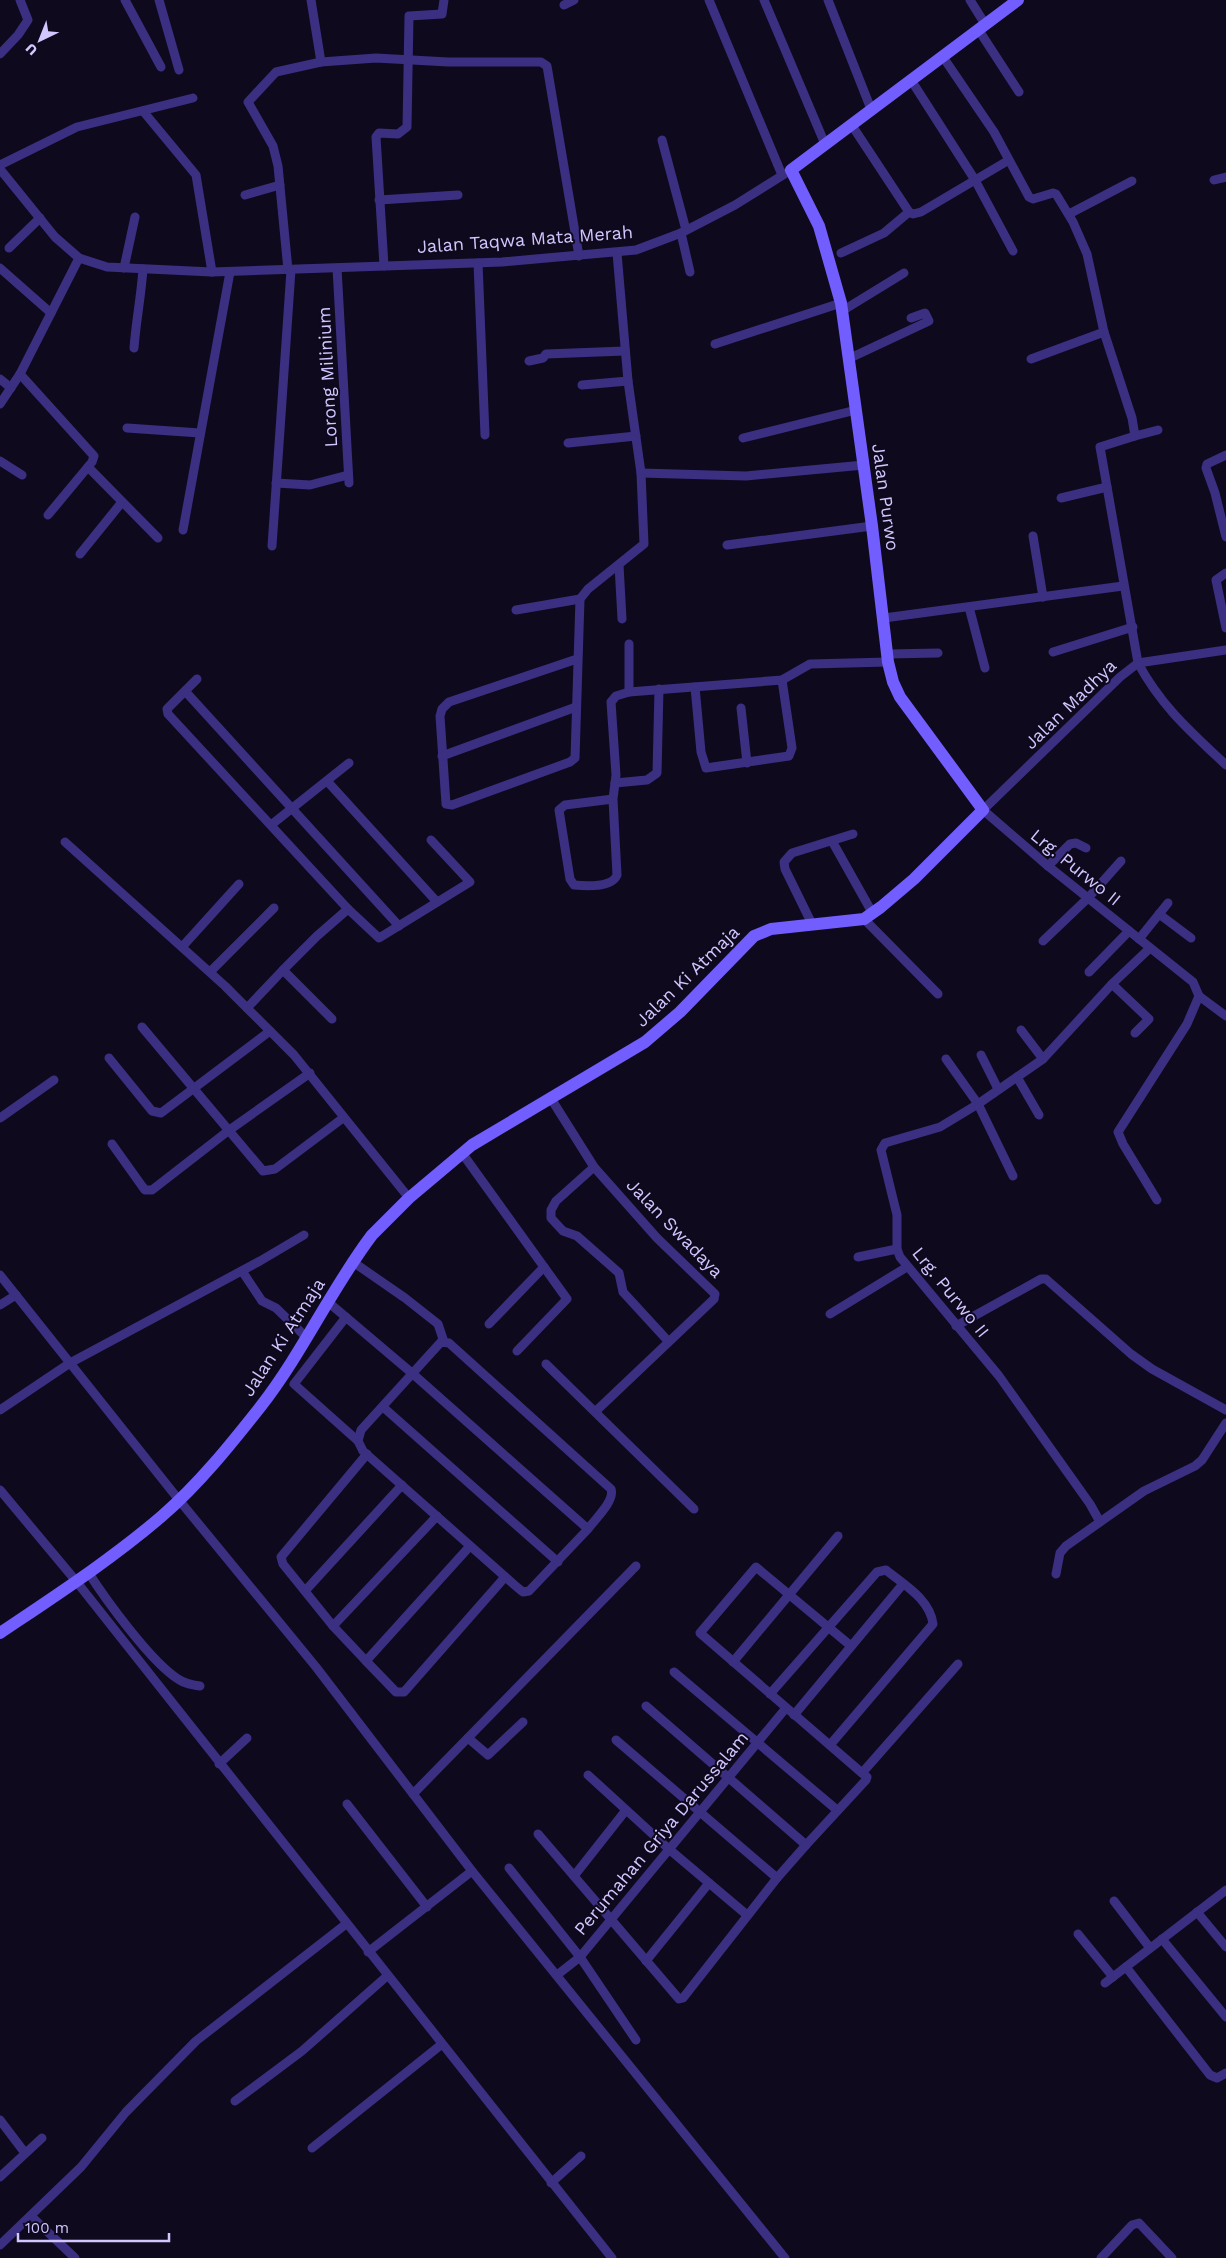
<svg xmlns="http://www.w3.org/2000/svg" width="1226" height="2258" font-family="'Work Sans',sans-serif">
<rect width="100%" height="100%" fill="#0f091d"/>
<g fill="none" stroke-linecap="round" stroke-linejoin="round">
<!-- street -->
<g stroke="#3b2f82" stroke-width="9">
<path d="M125,0L161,67"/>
<path d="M159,0L179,70"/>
<path d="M311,0L321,62"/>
<path d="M709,0L782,175"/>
<path d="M764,0L825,144"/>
<path d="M828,0L871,109"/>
<path d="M970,0L985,24"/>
<path d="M564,5L574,0"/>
<path d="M978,29L1019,92"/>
<path d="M0,54L18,35L28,20L20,0"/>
<path d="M943,57L994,132L1029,197L1033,199L1053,193L1056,194L1073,222L1087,254L1104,332L1132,418L1135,436L1100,447L1138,663C1161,706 1191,732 1226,765"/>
<path d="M911,80L975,180L1013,251"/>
<path d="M143,111L196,175L212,272"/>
<path d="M851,124L909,212L913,214L921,212L1009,160"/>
<path d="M662,140L686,230"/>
<path d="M0,165L77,127L193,98"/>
<path d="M0,169L55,237L79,258L107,267L212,272L502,262L636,250L681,233L735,205L791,170"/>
<path d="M1214,180L1226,177"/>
<path d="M245,195L280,185"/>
<path d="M379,200L458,195"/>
<path d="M1069,214L1132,181"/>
<path d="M681,233L690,272"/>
<path d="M9,248L40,218"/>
<path d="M841,253L884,233L909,212"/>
<path d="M478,263L485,435"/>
<path d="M384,266L376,137L379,133L398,134L407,127L409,16L442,14L444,0"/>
<path d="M0,268L51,313"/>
<path d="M124,268L135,217"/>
<path d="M337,268L349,483"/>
<path d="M288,270L278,166L273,146L248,102L276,72L321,62L376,58L448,62H541L547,66L579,256"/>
<path d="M842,311L904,273"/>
<path d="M715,344L841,303"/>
<path d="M134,348C136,321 141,297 143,269"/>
<path d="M848,359L929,321L925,313L911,318"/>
<path d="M1031,359L1104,332"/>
<path d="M529,361L543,358L546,354L625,351"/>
<path d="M0,379L11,388"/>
<path d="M582,385L628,381"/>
<path d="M0,404L20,374"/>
<path d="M127,428L200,433"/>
<path d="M1135,436L1158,430"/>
<path d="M743,438L856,410"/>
<path d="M568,443L636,436"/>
<path d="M1226,455L1207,464L1206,468L1215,493L1226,537"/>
<path d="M0,461L22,475"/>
<path d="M88,467L158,538"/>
<path d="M641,473L746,476L864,465"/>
<path d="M276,483L310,485L348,475"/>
<path d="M1061,498L1107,487"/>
<path d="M48,515L92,462L94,456L20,374L79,258"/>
<path d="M183,530L230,272"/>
<path d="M1033,536L1043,597"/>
<path d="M727,545L872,526"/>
<path d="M272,546L291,270"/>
<path d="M80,554L122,502"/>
<path d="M619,565L622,619"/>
<path d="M1226,573L1216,580L1226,628"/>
<path d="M969,607L985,668"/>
<path d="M516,610L580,599"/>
<path d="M884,618L1123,586"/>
<path d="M629,644V692"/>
<path d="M1053,652L1133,627"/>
<path d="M888,654L938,653"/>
<path d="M577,659L449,702L442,709L440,716L446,804L452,805L570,762L575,758L580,599L588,589L644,544L641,473L628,381L617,253"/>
<path d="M197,679L167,709L168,714L348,909"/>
<path d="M695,687L701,752L706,768L789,756L792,748L782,680"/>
<path d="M185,691L399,926"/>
<path d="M741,708L747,763"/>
<path d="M442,756L576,707"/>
<path d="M327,781L437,902"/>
<path d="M615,783L647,780L657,773L659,689"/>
<path d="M613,799L565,805L559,810L570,879L574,885C586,886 612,888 617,875L613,799L616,775L611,702L616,696L629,692L782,680L810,664L888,662"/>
<path d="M271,825L349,763"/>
<path d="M832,841L873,914"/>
<path d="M65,842L225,986L294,1055L409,1198"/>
<path d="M1048,866L1070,844L1076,843L1086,848"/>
<path d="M1159,914L1191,938"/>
<path d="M864,919L938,994"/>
<path d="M812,924L785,869L784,862L792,853L853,834"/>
<path d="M1139,939L1168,903"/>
<path d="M1043,941L1088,898L1121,861"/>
<path d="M182,947L239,884"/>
<path d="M283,970L317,936L348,909L379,938L470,882L431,840"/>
<path d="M210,972L274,908"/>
<path d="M1089,972L1129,931"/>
<path d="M1112,984L1149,1019L1135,1033"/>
<path d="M1199,996L1193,982L1048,866L983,810L1120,677L1138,663L1226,650"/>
<path d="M1199,996L1226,1016"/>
<path d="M247,1008L283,970L332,1019"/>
<path d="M142,1027L263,1171L275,1169L343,1118"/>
<path d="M1021,1030L1043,1059"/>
<path d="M981,1055L998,1089"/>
<path d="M109,1058L152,1111L161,1113L270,1031"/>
<path d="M946,1059L978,1104L1013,1176"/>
<path d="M1017,1077L1039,1115"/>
<path d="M550,1097L594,1167L657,1238L715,1294L714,1299L596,1411"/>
<path d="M0,1118L54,1080"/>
<path d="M112,1144L142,1186L145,1190H152L228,1131L310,1073"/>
<path d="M462,1153L567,1299L517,1351"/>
<path d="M594,1167L556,1201L551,1210V1218L563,1231L577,1236L619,1273L623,1292L668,1341"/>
<path d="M1157,1200L1123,1144L1118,1132L1187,1024L1199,996"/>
<path d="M858,1257L897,1249"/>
<path d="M353,1262L405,1298L438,1324L444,1342"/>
<path d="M242,1271L262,1301L276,1308L307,1338"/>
<path d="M0,1275L179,1500L316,1667L472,1871L785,2258"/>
<path d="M328,1302L413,1374L588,1529L529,1591L523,1592L518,1588L363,1451L358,1441L361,1430L441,1342L449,1343L611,1489C615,1501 595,1519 588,1529"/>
<path d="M0,1305L16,1295"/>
<path d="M830,1314L907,1267"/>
<path d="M346,1317L294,1384L358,1441"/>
<path d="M489,1324L544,1267"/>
<path d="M956,1326L1041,1279H1046L1131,1354L1152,1369L1226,1410"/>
<path d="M546,1364L694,1509"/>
<path d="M383,1407L558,1562"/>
<path d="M0,1410L70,1363L260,1261L304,1235"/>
<path d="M0,1490L76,1581L612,2258"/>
<path d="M437,1516L333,1626L366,1661L470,1546"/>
<path d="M1100,1522L1090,1504L999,1376L900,1257L897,1249V1215L881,1150L885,1143L940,1127L978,1104L1043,1059L1112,984L1150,948"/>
<path d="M88,1572C106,1600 151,1662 178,1679C185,1684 192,1685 200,1686"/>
<path d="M1056,1574L1060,1553L1066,1546L1144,1491L1195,1466L1202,1460L1226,1423"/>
<path d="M305,1591L402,1485"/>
<path d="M333,1626L283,1564L281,1557L367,1454"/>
<path d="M851,1646L756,1567L700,1633L862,1773L958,1664"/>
<path d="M366,1661L396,1692H404L505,1577"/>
<path d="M733,1662L838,1536"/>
<path d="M674,1672L837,1810"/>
<path d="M770,1694L877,1572L886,1570C904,1585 930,1599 933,1624L830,1745"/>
<path d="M646,1706L806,1845L866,1780L867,1777L862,1773"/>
<path d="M794,1715L903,1584"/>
<path d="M468,1738L488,1755L523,1722"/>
<path d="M616,1740L777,1878L806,1845"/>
<path d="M219,1764L247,1738"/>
<path d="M588,1775L670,1850L747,1915"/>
<path d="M413,1794L636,1566"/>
<path d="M347,1804L427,1907"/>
<path d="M538,1834L679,1999L683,1998L777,1878"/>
<path d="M509,1868L580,1957L636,2040"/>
<path d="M574,1876L626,1810"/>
<path d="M1114,1901L1150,1948"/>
<path d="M1197,1912L1226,1947"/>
<path d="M1078,1934L1113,1977"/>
<path d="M1162,1939L1226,2017"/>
<path d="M368,1952L472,1871"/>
<path d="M646,1961L709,1883"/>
<path d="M1126,1967L1210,2075L1217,2078L1226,2073"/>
<path d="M557,1975L580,1957L786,1708"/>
<path d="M1105,1983L1226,1890"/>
<path d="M235,2101L302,2051L387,1976"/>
<path d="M0,2120L25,2153"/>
<path d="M312,2148L442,2044"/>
<path d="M0,2177L42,2138"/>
<path d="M551,2183L581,2156"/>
<path d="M31,2216L75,2258"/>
<path d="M0,2245L81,2167L126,2112L196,2041L346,1924"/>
<path d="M1101,2258L1132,2225L1139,2223L1172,2258"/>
</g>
<!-- secondary -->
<path stroke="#725dff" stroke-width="12" d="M0,1633C55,1596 112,1559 162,1516C199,1484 231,1444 261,1406C303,1352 331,1289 372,1235L409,1198L472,1145L645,1042L680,1012L754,936L771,929L864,919L881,907L914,879L983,810L900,697L893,682L888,662L872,526L841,303L819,226L791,170L1018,0"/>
</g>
<g text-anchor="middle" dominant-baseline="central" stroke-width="4" stroke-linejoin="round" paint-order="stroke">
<!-- street labels -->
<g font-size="18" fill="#d2c6ff" stroke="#0f091d">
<text transform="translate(525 239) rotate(-4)">Jalan Taqwa Mata Merah</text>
<text transform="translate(327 377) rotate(-93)">Lorong Milinium</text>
<text transform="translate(886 497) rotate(82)">Jalan Purwo</text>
<text transform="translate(1070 704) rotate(-44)">Jalan Madhya</text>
<text transform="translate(1076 867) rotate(39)">Lrg. Purwo II</text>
<text transform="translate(687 976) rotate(-44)">Jalan Ki Atmaja</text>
<text transform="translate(675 1228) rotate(46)">Jalan Swadaya</text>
<text transform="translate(951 1292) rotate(51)">Lrg. Purwo II</text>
<text transform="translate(283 1337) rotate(-57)">Jalan Ki Atmaja</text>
<text transform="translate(661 1833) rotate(-50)">Perumahan Griya Darussalam</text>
</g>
</g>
<!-- north arrow -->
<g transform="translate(40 40) rotate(223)" stroke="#0f091d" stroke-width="4" paint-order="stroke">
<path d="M0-4L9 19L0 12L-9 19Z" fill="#d2c6ff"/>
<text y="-8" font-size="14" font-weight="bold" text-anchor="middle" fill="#d2c6ff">U</text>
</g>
<!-- scale -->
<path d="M18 2233v8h151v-8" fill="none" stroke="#d2c6ff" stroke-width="2.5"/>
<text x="25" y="2233" font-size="15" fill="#d2c6ff" stroke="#0f091d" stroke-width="4" paint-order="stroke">100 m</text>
</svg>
